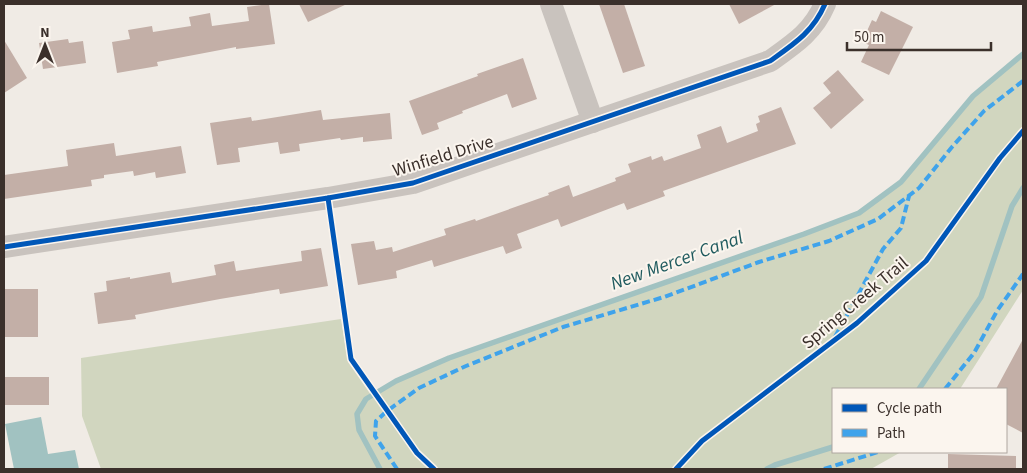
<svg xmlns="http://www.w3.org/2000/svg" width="1027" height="473" font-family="'Source Sans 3',sans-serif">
<rect width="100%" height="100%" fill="#f0ebe5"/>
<!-- green -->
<path fill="#d1d6bf" d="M1023,54V290L960,389H833V452H901L871,469H101L82,416L81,358L341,319L348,362L371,395L396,381L449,358L804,234L859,213L901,182L973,96Z"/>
<!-- water -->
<path fill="#a1c2c1" d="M41,417L48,454L75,450L79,469H14L5,424Z"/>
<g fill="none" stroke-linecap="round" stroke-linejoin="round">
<!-- stream -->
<g stroke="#a1c2c1" stroke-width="5.5">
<path d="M919,389L981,297L1012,206L1023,188"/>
<path d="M380,469L359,430L357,414L366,399L396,381L449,358L804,234L859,213L901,182L973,96L1023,54"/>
<path d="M767,469L775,465L833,447"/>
</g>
</g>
<!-- building -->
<g fill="#c3afa7">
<path d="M269,4L275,44L236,49V47L157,62L158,66L117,73L112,42L130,39L128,30L152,26L153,32L191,26L189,17L210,13L212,26L249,21L247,7Z"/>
<path d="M299,4H347L308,22Z"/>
<path d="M599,4H624L645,66L623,73Z"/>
<path d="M729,4H776L739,24Z"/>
<path d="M881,11L913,27L889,75L861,62L869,45L862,42L872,20L876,22Z"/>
<path d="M68,39L69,43L83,41L86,63L43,69L39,43Z"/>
<path d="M4,40L27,78L4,93Z"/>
<path d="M523,58L537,99L512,108L507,94L462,111L463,113L437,123L439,129L422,135L409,101L478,76L477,74Z"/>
<path d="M838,70L864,100L831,129L813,108L831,93L823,83Z"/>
<path d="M781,107L796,144L663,191L665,196L627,210L624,203L561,227L558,219L517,234L522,248L506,254L503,246L434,267L432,260L396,271L397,278L358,285L351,244L374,241L376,250L392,247L393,252L446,235L444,229L475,219L476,221L549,195L548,193L569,185L573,197L616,181L615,178L631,172L628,164L651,156L652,160L662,156L664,161L701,148L697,135L721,126L727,143L758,131L756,124L760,122L758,116Z"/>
<path d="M321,110L323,120L390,113L392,139L363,142V137L341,140L340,138L299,144L300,151L280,154L278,142L238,148L240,162L217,165L210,123L251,117L252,121Z"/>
<path d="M114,143L116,156L181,146L186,173L156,178L155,172L134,176L133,171L104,175V178L91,180L92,186L4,199V175L68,166L66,150Z"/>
<path d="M321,248L328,286L280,294L279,289L220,299L135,315L136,319L98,324L94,293L107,291L106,281L130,277V279L170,272L172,283L216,275L214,265L234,261L236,271L302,261L301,251Z"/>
<rect x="4" y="289" width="34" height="48"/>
<path d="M1023,339V433L1006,424V389H996Z"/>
<rect x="4" y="377" width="45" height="28"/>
<path d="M948,454L1016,456V469H948Z"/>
</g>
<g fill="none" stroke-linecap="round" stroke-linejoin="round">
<!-- minor -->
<g stroke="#c9c3be" stroke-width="22">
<path d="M551,4L593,122"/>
<path d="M4,247L328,198L413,183L770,61C794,44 813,32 825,4"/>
</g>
<!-- quiet -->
<g stroke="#3fa3eb" stroke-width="4" stroke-dasharray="8 4" stroke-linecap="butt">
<path d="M835,337L883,249L901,228L909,196"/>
<path d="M945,389L974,353L997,311L1023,274"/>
<path d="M397,469L375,436L376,421L387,411L419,388L466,366L563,327L664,297L759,262L829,241L878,219L919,188L952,147L984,111L1023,81"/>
<path d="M824,469L878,452"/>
</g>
<!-- cycleway casing -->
<g stroke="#fbf5ee" stroke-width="8">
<g id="cycleway">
<path d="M328,198L351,359L417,453L434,469"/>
<path d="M4,247L328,198L413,183L770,61C794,44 813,32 825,4"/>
<path d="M676,469L702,441L857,323L926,261L1000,158L1023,131"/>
</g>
</g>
<!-- cycleway -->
<use href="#cycleway" stroke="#0057b8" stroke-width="5"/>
</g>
<g text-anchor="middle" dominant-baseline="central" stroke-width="4" stroke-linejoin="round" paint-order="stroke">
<!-- street labels -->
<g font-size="18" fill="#3b302b" stroke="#fbf5ee">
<text transform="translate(443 156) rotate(-17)">Winfield Drive</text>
<text transform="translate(855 303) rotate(-40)">Spring Creek Trail</text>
</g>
<!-- water labels -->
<g font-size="19" font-style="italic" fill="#1f5a5e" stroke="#fbf5ee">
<text transform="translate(677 261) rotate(-20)">New Mercer Canal</text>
</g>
</g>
<!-- border -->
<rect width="1027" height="473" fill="none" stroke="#3b302b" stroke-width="10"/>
<!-- legend -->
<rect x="832" y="388" width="175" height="65" fill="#fbf5ee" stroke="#aea6a0"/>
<rect x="842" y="404" width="25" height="8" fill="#0057b8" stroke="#aea6a0"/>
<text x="877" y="413" font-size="15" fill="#3b302b">Cycle path</text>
<rect x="842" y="429" width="25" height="8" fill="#3fa3eb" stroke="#aea6a0"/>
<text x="877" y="438" font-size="15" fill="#3b302b">Path</text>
<!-- north arrow -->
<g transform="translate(45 45)" stroke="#fbf5ee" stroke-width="4" paint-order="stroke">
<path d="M0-4L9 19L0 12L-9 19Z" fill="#3b302b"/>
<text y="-8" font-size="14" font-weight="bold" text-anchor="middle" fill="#3b302b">N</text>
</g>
<!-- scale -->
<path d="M847 42v8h144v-8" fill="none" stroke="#3b302b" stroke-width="2.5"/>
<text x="854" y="42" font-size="15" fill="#3b302b" stroke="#fbf5ee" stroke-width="4" paint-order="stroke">50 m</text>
</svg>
